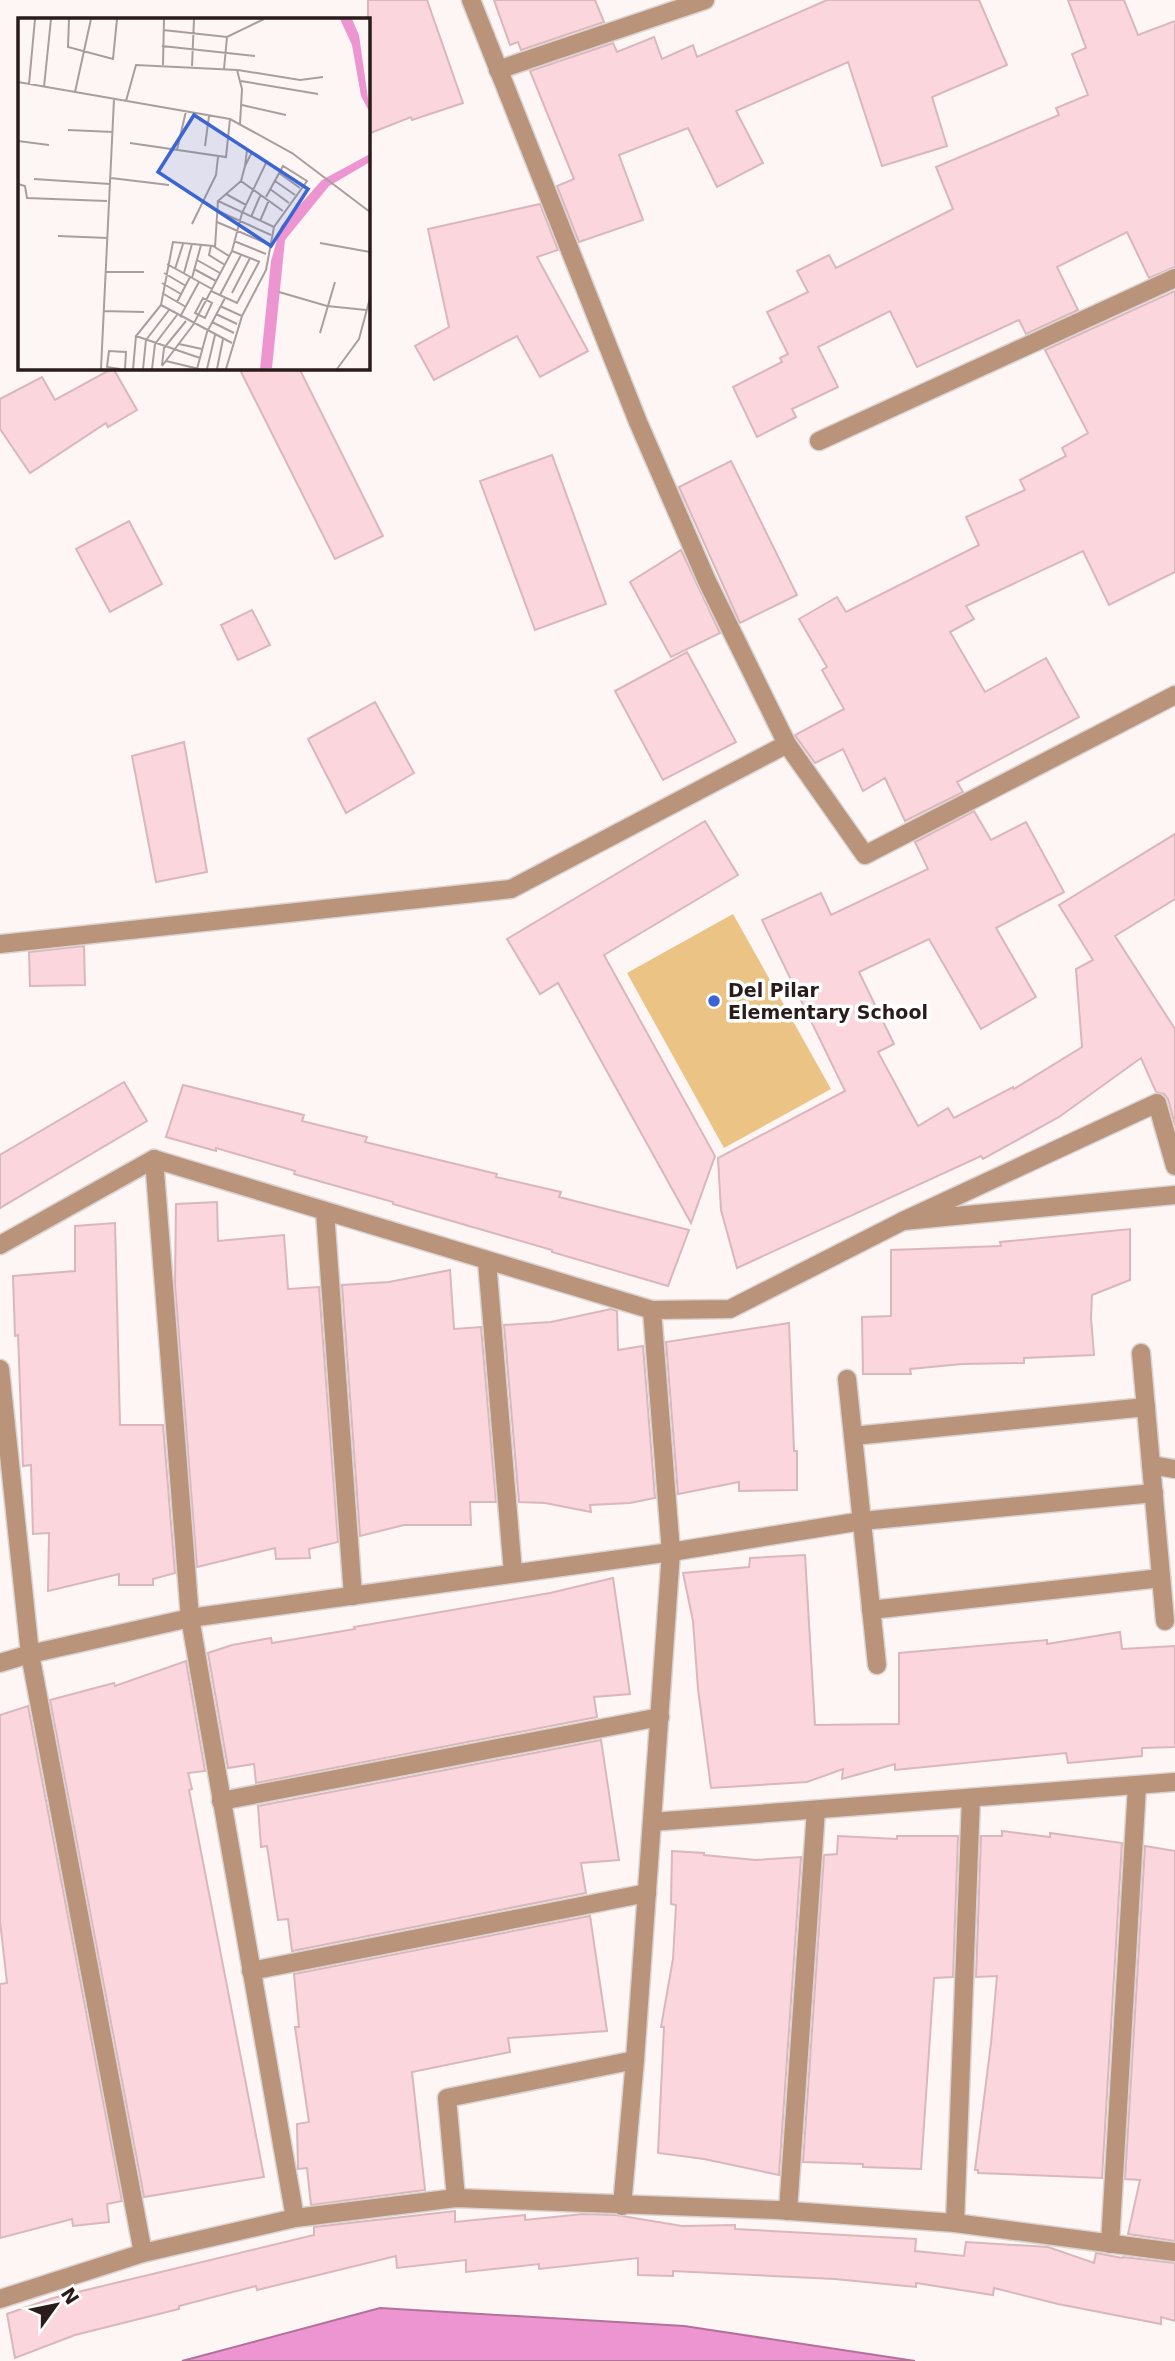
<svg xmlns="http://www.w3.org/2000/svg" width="1175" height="2361" font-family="'DejaVu Sans',sans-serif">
<rect width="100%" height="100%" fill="#fdf6f4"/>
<!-- green -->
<path fill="#ebc485" d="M733,914L831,1089L724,1148L627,973Z"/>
<!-- water -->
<path fill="#ed95d0" stroke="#b27199" stroke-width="2" d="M380,2308L684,2326L915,2361H182Z"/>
<!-- building -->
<g fill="#fbd6dd" stroke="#dab6bd" stroke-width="2">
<path d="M368,0H427L463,103L412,120L411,117L368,134Z"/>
<path d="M494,0H595L604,22L521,50L518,42L510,45Z"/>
<path d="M827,0H979L1007,65L932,97L947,146L882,166L848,62L736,111L763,163L717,187L688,128L619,155L643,220L579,242L557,186L574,179L530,71L613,43L617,52L654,37L662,59L693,45L697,57Z"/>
<path d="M1068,0H1124L1138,35L1175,21V267L1149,278L1127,232L1057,267L1078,310L1026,334L1019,320L917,367L890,311L818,347L838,387L792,409L796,417L757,437L733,387L782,362L780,358L788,354L767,312L808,292L797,271L829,255L836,268L953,209L936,167L1059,115L1056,108L1088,95L1072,54L1086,48Z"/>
<path d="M540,204L558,250L537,257L588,351L540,377L517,336L434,380L415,346L449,327L428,229Z"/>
<path d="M1175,291V572L1109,605L1083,551L966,606L974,619L950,632L985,692L1046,658L1079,717L957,782L963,792L905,821L885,778L863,791L843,749L815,763L797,738L795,735L844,709L822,670L827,667L799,619L837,597L846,612L979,545L966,517L1025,490L1020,480L1066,456L1062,448L1088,433L1045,350Z"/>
<path d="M113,368L137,410L108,427L106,423L30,473L0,429V399L42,377L55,400Z"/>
<path d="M239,368H299L383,536L335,559Z"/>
<path d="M552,455L606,604L535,630L480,481Z"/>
<path d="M731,461L797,595L740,623L679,487Z"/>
<path d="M129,521L162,584L110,612L76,549Z"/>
<path d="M681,550L720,633L671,657L630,582Z"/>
<path d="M252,610L270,645L238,660L221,625Z"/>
<path d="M687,652L736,742L663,780L615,691Z"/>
<path d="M375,702L414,773L346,813L308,739Z"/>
<path d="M184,742L207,872L156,882L132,756Z"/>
<path d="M974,811L991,840L1026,822L1064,892L996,928L1036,997L981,1029L929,939L859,972L894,1044L878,1052L918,1126L948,1108L954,1118L1013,1087L1014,1089L1082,1047L1076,969L1093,960L1059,905L1175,834V899L1115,936L1175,1029V1125L1168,1099L1164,1094L1156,1092L1141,1058L1059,1117L983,1159L981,1156L737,1268L721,1210L718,1158L845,1091L762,920L821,893L831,915L928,869L915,842Z"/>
<path d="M705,821L738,875L604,955L715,1156L691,1223L558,983L540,994L507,939Z"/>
<path d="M84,946L85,985L30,986L29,952Z"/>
<path d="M124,1082L147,1121L0,1208V1155Z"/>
<path d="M183,1085L304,1115L302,1121L367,1137L365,1142L497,1174L496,1177L561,1192L559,1197L689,1230L668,1286L552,1252V1250L393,1204V1202L294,1174L295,1171L216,1148V1151L166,1137Z"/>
<path d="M217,1202L218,1241L284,1235L288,1289L319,1287L338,1542L309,1549L310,1558L276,1559L275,1548L197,1567L175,1285L176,1204Z"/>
<path d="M115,1223L120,1425H163L175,1573L153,1579V1585H119V1574L48,1591L49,1533L33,1534L31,1465L23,1466L18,1335L15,1336L13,1276L75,1271V1226Z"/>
<path d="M1130,1229V1280L1092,1295L1091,1318L1094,1355L1024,1358V1363L962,1364L910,1369L911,1374H863L862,1317L891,1316V1250L1001,1246L1000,1242Z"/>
<path d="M450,1270L454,1329L481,1327L496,1502H470L471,1525H404L360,1536L342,1285L389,1282Z"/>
<path d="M611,1309L617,1311L618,1350L643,1346L655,1498L630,1503L590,1505L591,1512L545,1503L519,1502L504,1325L551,1322Z"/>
<path d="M789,1323L794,1451H797V1490L739,1491V1482L678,1494L666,1342Z"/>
<path d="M805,1555L815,1725L899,1724V1653L1047,1640V1644L1120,1632L1122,1649L1175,1646V1747L1142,1748V1756L1068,1763L1066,1753L895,1770V1764L842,1779L843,1769L807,1782L711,1788L698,1689L693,1621L683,1573L749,1567L750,1558Z"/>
<path d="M613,1578L630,1694L594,1697L597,1717L256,1783L254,1764L228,1768L208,1653L232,1645L271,1638L272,1643L355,1629L354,1627L550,1593Z"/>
<path d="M186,1661L205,1771L188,1773L192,1789L189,1790L264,2177L144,2197L50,1700L114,1683L115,1686Z"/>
<path d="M28,1706L122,2201L107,2204L109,2222L73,2226L72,2219L0,2238V1984L7,1983L0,1921V1715Z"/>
<path d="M601,1740L619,1860L581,1863L586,1893L292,1951L288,1919L278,1920L267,1846L261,1847L258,1806Z"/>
<path d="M1002,1831L1050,1837V1833L1122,1843L1102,2178L978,2173V2170H975L991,2043L997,1976L976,1977L981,1836H1002Z"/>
<path d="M838,1836L897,1839V1836H958L953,1977L934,1978L921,2169L863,2167V2164L803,2162L824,1855L837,1854Z"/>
<path d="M1145,1846L1175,1851V2241L1128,2234L1140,2180L1125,2179Z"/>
<path d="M672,1851L704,1853V1855L755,1860L801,1857L779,2175L704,2159L658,2153L664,2027H661L673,1959L676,1905L671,1904Z"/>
<path d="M590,1916L607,2031L508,2038L510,2052L412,2072L425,2190L311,2205L307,2168L298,2169L297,2124L309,2122L295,2027H299L294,1974Z"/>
<path d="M455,2211V2222L525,2215V2220L583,2214L616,2215L682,2226L735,2225V2229L916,2239L915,2251L964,2256L966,2242L1048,2247L1094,2263L1096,2253L1122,2258L1123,2257L1175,2263V2321L1161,2317V2324L1058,2304L994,2288L993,2295L916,2283V2287L835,2279L673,2271V2276L638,2275V2258L539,2269V2264L466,2272V2260L397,2268L396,2256L257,2290L256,2286L179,2306V2309L75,2335L15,2358L7,2314L53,2298L314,2235V2227Z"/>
</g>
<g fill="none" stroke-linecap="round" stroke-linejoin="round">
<!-- minor casing -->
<g stroke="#dbd3d1" stroke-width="21">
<g id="minor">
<path d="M471,0L638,422L707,581L787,744L865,855L1175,695"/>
<path d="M498,70L705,0"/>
<path d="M819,441L1175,278"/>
<path d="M0,944L511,889L787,744"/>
<path d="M1175,1166L1157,1103L903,1221L1175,1195"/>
<path d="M325,1212L353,1596"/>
<path d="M0,1245L154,1159"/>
<path d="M487,1261L513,1573"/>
<path d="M1141,1353L1165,1621"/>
<path d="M0,1369L30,1654L143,2253"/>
<path d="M847,1379L877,1665"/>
<path d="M853,1436L1146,1407"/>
<path d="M1151,1465L1175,1469"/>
<path d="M871,1610L1161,1578"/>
<path d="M0,1663L30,1654L190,1618L671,1552L862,1521L1154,1493"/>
<path d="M221,1801L660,1717"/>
<path d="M652,1822L1175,1782"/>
<path d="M251,1971L647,1893"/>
<path d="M456,2198L447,2098L635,2060"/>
<path d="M622,2206L635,2060L671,1552L652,1310L730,1309L903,1221"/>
<path d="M788,2211L816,1810"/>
<path d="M295,2218L190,1618L154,1159L652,1310"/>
<path d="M955,2223L971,1798"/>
<path d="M1110,2244L1137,1786"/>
<path d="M0,2299L143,2253L295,2218L456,2198L777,2210L955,2223L1175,2252"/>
</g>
</g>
<!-- minor -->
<use href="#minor" stroke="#b9937a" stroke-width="18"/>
</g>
<!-- markers -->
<circle fill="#3b64d5" stroke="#fff" stroke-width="2.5" cx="714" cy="1001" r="7"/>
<g text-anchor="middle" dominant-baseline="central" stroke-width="7" stroke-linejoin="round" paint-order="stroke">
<!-- poi labels -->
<g font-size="19" font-weight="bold" fill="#291c1a" stroke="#fff" text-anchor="start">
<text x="728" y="990">Del Pilar<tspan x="728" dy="22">Elementary School</tspan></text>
</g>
</g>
<!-- overview -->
<g transform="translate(18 18)">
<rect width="352" height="352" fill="#fdf6f4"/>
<path d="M322,1H334L341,17L352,95L343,78L334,27ZM352,136V144L311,168L267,222L254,350L242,351L253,243L263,208L304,162Z" fill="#ed95d0"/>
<path fill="none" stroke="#a89f9d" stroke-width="2" d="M51,1L50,29L95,41L99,1M145,12L209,19L246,1M144,28L237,38M145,47L146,1M174,48L176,1M206,51L209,19M220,52L282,62L305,59M223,63L300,76M0,64L212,101L274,135L352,194M11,66L17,1M26,69L33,1M57,74L73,1M108,83L118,47L219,52L224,71L222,106M224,87L268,97M50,112L95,114M0,123L31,127M112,125L208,139L212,101M187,128L191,98M159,132L168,93M229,132L234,134L227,148ZM227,148L223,163L265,193M261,155L282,170M93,160L151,167M16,161L92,166M223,163L200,183L256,209M257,163L277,177M0,166L7,168L9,180L89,183M252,171L271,185M208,176L228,187M200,193L253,217M233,199L243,176M242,203L251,182M199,204L250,226M174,206L198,157L200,139M40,218L90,220M216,223L248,236M302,225L352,234M193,228L191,237L207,247M197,229L200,183M214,233L242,244M179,242L202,255M149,246L194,271M157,251L165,226M176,251L198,263M87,254H126M146,255L168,268M166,255L174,226M174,260L183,227M144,265L163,276M193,273L219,285L241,244M261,274L309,288L348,292M144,275L168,289M214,275L232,240M202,277L223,237M185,280L194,285L187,300L177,295ZM159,284L172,259M143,287L214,325M202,288L224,298L208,351M85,293L126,294M198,296L219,306M224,298L248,252L256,209L289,163L265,148L248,179M162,299L181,264M194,304L216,315M302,315L317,264M128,322L151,292M137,326L159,297M161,326L184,331M182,340L118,318L143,287L155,224L195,228L211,238M148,343L181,351M144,347L146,330L168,303M144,348L175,307L214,233L224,195L248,145M83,351L96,81M102,351L89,349L91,333L108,334L107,351M115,351L118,318M125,351L128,322M134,351L137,326M179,351L189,314L207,280M189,351L197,317M199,351L205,321M319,351L341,321L352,280"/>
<path fill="#3b64d5" fill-opacity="0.15" stroke="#3b64d5" stroke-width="3.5" d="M176,97L290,171L253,228L140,154Z"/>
<rect width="352" height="352" fill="none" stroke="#291c1a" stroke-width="3.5"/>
</g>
<!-- north arrow -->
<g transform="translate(56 2305) rotate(57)" stroke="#ffffff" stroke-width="5" paint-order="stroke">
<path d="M0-5L12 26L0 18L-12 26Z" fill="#291c1a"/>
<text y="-10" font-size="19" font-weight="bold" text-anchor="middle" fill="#291c1a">N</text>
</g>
</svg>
